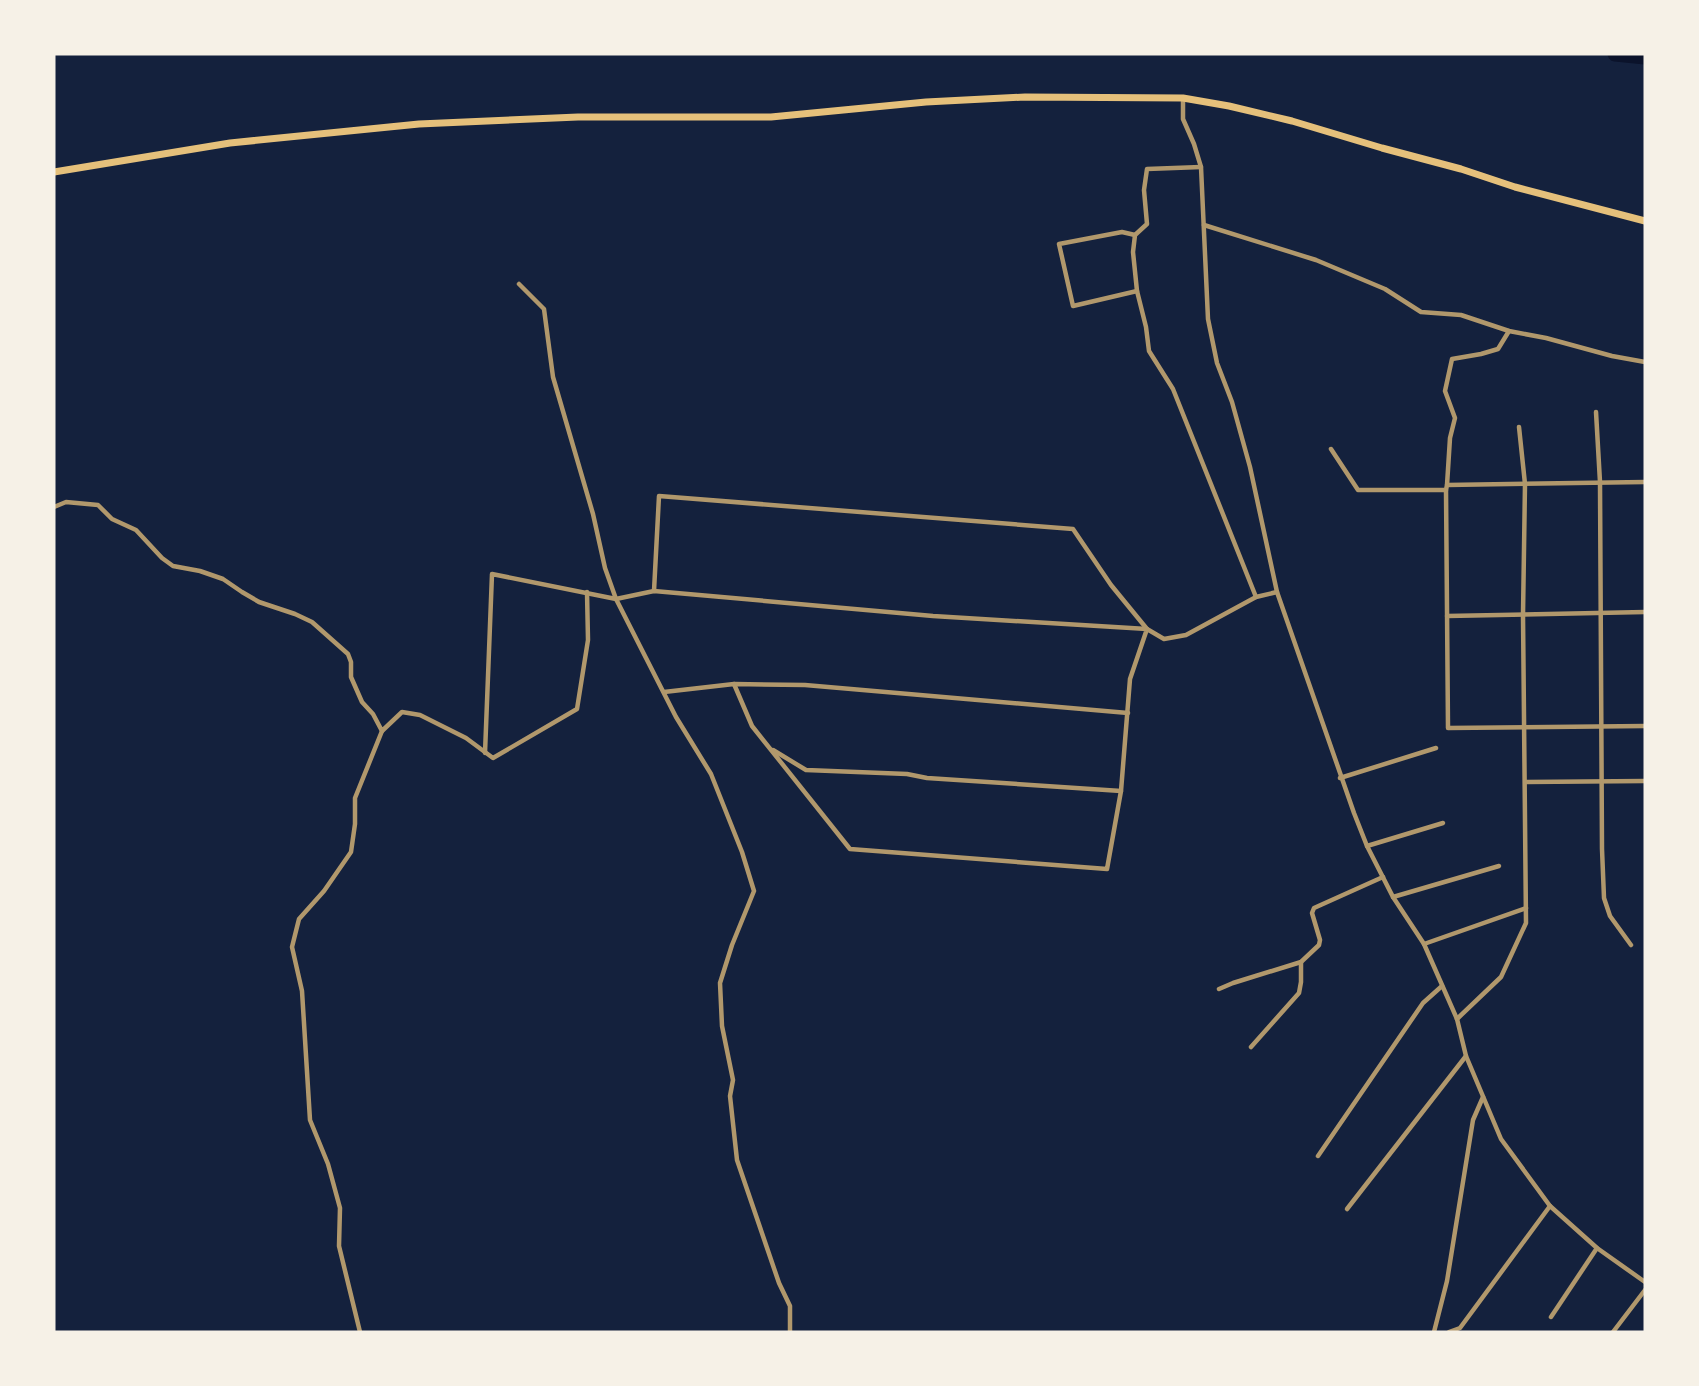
<svg xmlns="http://www.w3.org/2000/svg" width="1699" height="1386" font-family="'Source Sans 3',sans-serif">
<rect width="100%" height="100%" fill="#14213d"/>
<g fill="none" stroke-linecap="round" stroke-linejoin="round">
<!-- river -->
<path stroke="#0b132b" stroke-width="15" d="M1615,54L1645,57"/>
<!-- minor -->
<g stroke="#b1986c" stroke-width="4.5">
<path d="M1183,98V119L1194,144L1201,167L1208,319L1217,363L1232,402L1250,467L1277,592L1354,813L1367,846L1393,897L1424,944L1457,1019L1466,1056L1501,1139L1550,1206L1597,1248L1645,1282"/>
<path d="M1201,167L1147,169L1144,190L1147,224L1135,235L1133,252L1137,291L1146,327L1149,351L1173,389L1256,597"/>
<path d="M1204,225L1316,260L1385,289L1421,312L1461,315L1509,331L1546,338L1612,356L1645,362"/>
<path d="M1135,235L1122,232L1059,244L1073,306L1137,291"/>
<path d="M519,284L544,309L553,377L593,514L605,568L616,599L676,717L711,774L742,852L754,891L732,945L720,983L722,1026L733,1080L730,1096L737,1160L779,1283L790,1306V1332"/>
<path d="M1596,412L1600,482L1602,849L1604,898L1610,916L1631,945"/>
<path d="M1331,449L1358,490H1446L1447,485L1645,482"/>
<path d="M1447,485L1450,438L1455,418L1445,391L1452,359L1481,354L1498,349L1509,331"/>
<path d="M1446,490L1448,728L1645,726"/>
<path d="M54,507L66,502L98,505L112,519L136,530L162,558L173,566L200,571L223,579L242,592L259,602L295,614L312,622L348,654L351,662V677L362,702L373,714L382,731L402,712L420,715L466,738L493,758L577,709L588,640L587,592"/>
<path d="M654,591L659,496L1073,529L1111,585L1147,629L1164,639L1186,635L1256,597L1277,592"/>
<path d="M1447,616L1645,612"/>
<path d="M664,692L734,684L805,685L1128,713"/>
<path d="M773,750L806,770L907,774L927,778L1121,791"/>
<path d="M485,753L492,574L616,599L654,591L933,616L1147,629L1130,679L1121,791L1107,869L850,849L752,726L734,684"/>
<path d="M1340,778L1436,748"/>
<path d="M1526,782L1645,781"/>
<path d="M1367,846L1443,823"/>
<path d="M1393,897L1499,866"/>
<path d="M1424,944L1526,908"/>
<path d="M1219,989L1233,983L1301,962L1319,945L1320,940L1312,913L1314,908L1383,877"/>
<path d="M1457,1019L1501,977L1526,923L1523,615L1525,484L1519,427"/>
<path d="M1251,1047L1299,993L1301,982V962"/>
<path d="M1318,1156L1423,1003L1442,986"/>
<path d="M1347,1209L1466,1056"/>
<path d="M1551,1317L1597,1248"/>
<path d="M360,1332L339,1246L340,1208L328,1164L310,1120L302,991L292,947L299,919L324,891L351,852L355,824V798L382,731"/>
<path d="M1434,1332L1447,1281L1473,1120L1483,1097"/>
<path d="M1449,1332L1460,1328L1550,1206"/>
<path d="M1613,1332L1645,1290"/>
</g>
<!-- primary -->
<path stroke="#e5c07b" stroke-width="7" d="M54,172L230,143L419,124L578,117H771L926,102L1025,97L1183,98L1229,106L1292,121L1382,148L1461,169L1515,187L1645,221"/>
</g>
<!-- border -->
<rect width="1699" height="1386" fill="none" stroke="#f6f1e7" stroke-width="111"/>
</svg>
